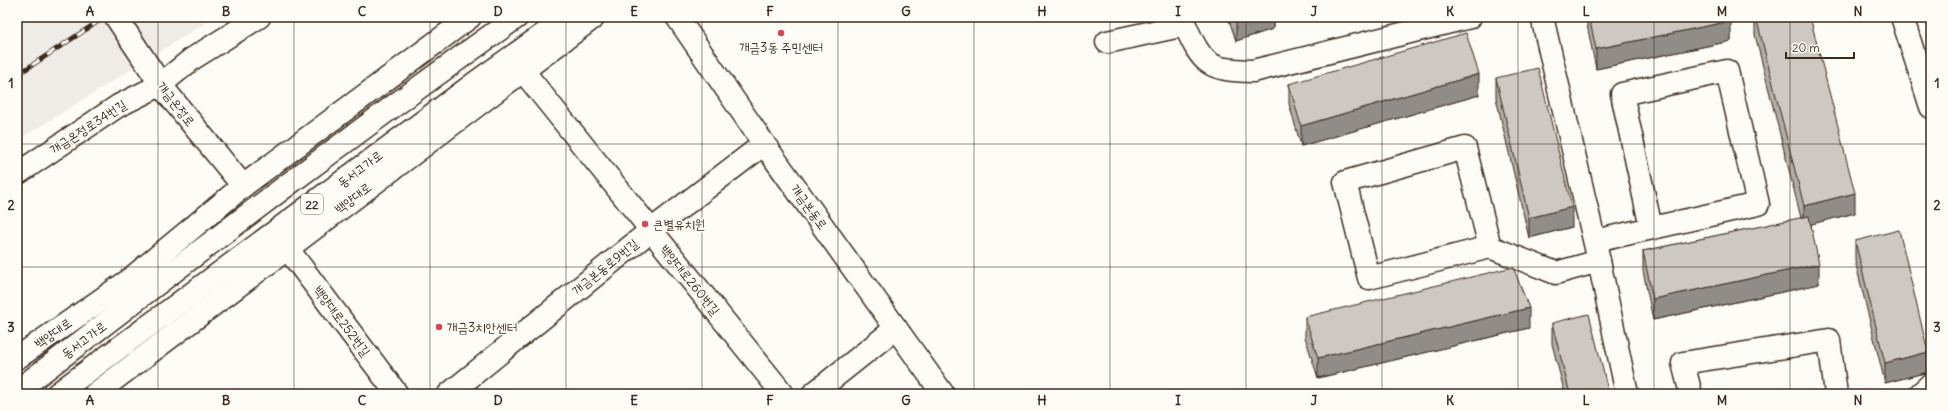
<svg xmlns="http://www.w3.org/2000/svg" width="1948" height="411" font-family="Delius,'Poor Story',sans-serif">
<rect width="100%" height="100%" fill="#fdfcf7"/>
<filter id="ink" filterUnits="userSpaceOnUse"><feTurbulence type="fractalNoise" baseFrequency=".025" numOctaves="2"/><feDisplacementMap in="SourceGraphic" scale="8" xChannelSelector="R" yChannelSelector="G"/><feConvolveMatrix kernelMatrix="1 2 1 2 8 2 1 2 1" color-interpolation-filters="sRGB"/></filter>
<g filter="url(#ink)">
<!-- built -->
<path fill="#efece7" d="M17,17H215L17,141Z"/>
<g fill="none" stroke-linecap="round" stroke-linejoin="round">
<!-- minor casing -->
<g stroke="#3b2a1e" stroke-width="25">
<g id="minor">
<path d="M677,17L764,144L943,394"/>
<path d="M1542,17L1599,261L1627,394"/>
<path d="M1902,17L1931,107"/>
<path d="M1107,42L1185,25C1203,66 1209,70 1253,71L1470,17"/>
<path d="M523,71L783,394"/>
<path d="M17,174L118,106L160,85L192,59L259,17"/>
<path d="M1595,241L1758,204L1727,71L1622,94L1651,228"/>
<path d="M1490,247L1465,148L1345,182L1369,278L1490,247L1556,273L1599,261"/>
<path d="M287,248L397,394"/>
<path d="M449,394L650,231L764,144"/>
<path d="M813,394L896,328"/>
<path d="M1691,394L1683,363L1829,340L1836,394"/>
<path d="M1920,394L1931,384"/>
</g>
</g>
<!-- major casing -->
<g stroke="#3b2a1e" stroke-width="25">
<g id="major">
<path d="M116,17L163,88L243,186"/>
<path d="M17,358L128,281L243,186L470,17"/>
<path d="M95,394L594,17"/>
</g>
</g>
<!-- highway casing -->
<g stroke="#3b2a1e" stroke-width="25">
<g id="highway">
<path d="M17,391C182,265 347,137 517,17"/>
<path d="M57,394L475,83L568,17"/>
</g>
</g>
<!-- minor -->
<use href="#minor" stroke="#fdfcf7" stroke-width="22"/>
<!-- major -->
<use href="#major" stroke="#fdfcf7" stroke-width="22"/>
<!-- highway -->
<use href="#highway" stroke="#fdfcf7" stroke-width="22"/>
<!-- rail casing -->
<g stroke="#3b2a1e" stroke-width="4.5">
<path id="rail" d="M17,75L105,17"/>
</g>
<!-- rail -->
<use href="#rail" stroke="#fdfcf7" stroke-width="3" stroke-dasharray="9" stroke-linecap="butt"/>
</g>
<!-- wall -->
<g fill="#b0aca7" stroke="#3b2a1e">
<path d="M1228,17H1273V29L1236,41Z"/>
<path d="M1587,17H1730L1731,41L1596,69L1587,25Z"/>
<path d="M1755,17H1810L1855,213L1811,224L1819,284L1653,320L1643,271V251L1801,218L1755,35Z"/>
<path d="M1496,78L1572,227L1529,238L1496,98Z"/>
<path d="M1289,84L1479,95L1301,146L1289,104Z"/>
<path d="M1855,241L1928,372L1885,383L1855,261Z"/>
<path d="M1305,317L1529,328L1318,378L1305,337Z"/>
<path d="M1552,323L1609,394H1565L1552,344Z"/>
</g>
<!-- shaded-wall -->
<g fill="#908c88" stroke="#3b2a1e">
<path d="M1247,17H1273V29L1236,41V21Z"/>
<path d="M1731,21V41L1596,69V49Z"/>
<path d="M1479,74V95L1301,146V126Z"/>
<path d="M1855,193V213L1804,226V206Z"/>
<path d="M1572,207V227L1529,238V218Z"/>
<path d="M1819,264V284L1653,320V299Z"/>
<path d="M1529,308V328L1318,378V358Z"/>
<path d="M1928,352V372L1885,383V363Z"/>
</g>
<!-- building -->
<g fill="#cdc8c2" stroke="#3b2a1e">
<path d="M1234,17H1247L1236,21Z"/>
<path d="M1589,17H1730L1731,21L1596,49Z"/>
<path d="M1756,17H1810L1855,193L1804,206Z"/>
<path d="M1466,33L1479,74L1301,126L1289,84Z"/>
<path d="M1538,68L1572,207L1529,218L1496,78Z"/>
<path d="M1809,216L1819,264L1653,299L1643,251Z"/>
<path d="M1899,230L1928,352L1885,363L1855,241Z"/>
<path d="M1513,267L1529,308L1318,358L1305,317Z"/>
<path d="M1589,314L1609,394H1570L1552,323Z"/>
</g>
</g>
<!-- grid -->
<path fill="none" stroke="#3b2a1e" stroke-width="1" stroke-opacity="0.55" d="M158,17V394M294,17V394M430,17V394M566,17V394M702,17V394M838,17V394M974,17V394M1110,17V394M1246,17V394M1382,17V394M1518,17V394M1654,17V394M1790,17V394M17,144H1931M17,267H1931"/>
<!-- markers -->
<g fill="#d1495b" stroke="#fdfcf7" stroke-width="1.5">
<circle cx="781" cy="33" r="4"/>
<circle cx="645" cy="224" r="4"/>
<circle cx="439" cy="327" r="4"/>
</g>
<g text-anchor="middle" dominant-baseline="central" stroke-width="3" stroke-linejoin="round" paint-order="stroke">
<!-- shield labels -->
<rect fill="#fdfcf7" stroke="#75695f" stroke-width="1" x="301" y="194" width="22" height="20" rx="3"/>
<g font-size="12" font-weight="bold" fill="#3b2a1e">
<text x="312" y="204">22</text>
</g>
<!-- poi labels -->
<g font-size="13" fill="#3b2a1e" stroke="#fdfcf7" text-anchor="start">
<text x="781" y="47" text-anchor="middle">개금3동 주민센터</text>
<text x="653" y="224">큰별유치원</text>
<text x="447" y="327">개금3치안센터</text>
</g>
<!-- street labels -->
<g font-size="13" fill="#3b2a1e" stroke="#fdfcf7">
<text transform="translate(176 104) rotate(52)">개금온정로</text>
<text transform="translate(88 127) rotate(-33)">개금온정로34번길</text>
<text transform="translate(360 169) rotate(-37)">동서고가로</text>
<text transform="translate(353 198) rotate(-37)">백양대로</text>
<text transform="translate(809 207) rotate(54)">개금본동로</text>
<text transform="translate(605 267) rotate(-39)">개금본동로9번길</text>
<text transform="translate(690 280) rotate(51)">백양대로260번길</text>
<text transform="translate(342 321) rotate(53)">백양대로252번길</text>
<text transform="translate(53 333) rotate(-35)">백양대로</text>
<text transform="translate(84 340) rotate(-37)">동서고가로</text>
</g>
</g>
<!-- margin -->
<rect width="1948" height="411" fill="none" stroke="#fdfcf7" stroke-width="44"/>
<!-- scale -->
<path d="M1786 52v6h68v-6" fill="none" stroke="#3b2a1e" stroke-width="2"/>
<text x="1792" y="52" font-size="12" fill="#3b2a1e" stroke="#fdfcf7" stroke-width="3" paint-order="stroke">20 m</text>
<rect x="22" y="22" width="1904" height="367" fill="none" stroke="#3b2a1e" stroke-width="1.5"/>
<g font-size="13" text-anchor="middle" font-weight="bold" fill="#3b2a1e">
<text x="90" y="16">A</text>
<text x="226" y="16">B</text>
<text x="362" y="16">C</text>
<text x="498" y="16">D</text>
<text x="634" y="16">E</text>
<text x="770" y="16">F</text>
<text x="906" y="16">G</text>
<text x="1042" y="16">H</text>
<text x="1178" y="16">I</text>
<text x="1314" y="16">J</text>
<text x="1450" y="16">K</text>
<text x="1586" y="16">L</text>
<text x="1722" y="16">M</text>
<text x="1858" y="16">N</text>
<text x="11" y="88">1</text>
<text x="1937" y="88">1</text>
<text x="11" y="210">2</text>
<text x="1937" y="210">2</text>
<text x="11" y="332">3</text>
<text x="1937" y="332">3</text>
<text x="90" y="405">A</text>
<text x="226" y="405">B</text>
<text x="362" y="405">C</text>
<text x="498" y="405">D</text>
<text x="634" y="405">E</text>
<text x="770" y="405">F</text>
<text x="906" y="405">G</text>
<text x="1042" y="405">H</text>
<text x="1178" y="405">I</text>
<text x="1314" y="405">J</text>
<text x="1450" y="405">K</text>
<text x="1586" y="405">L</text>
<text x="1722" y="405">M</text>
<text x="1858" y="405">N</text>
</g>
</svg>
